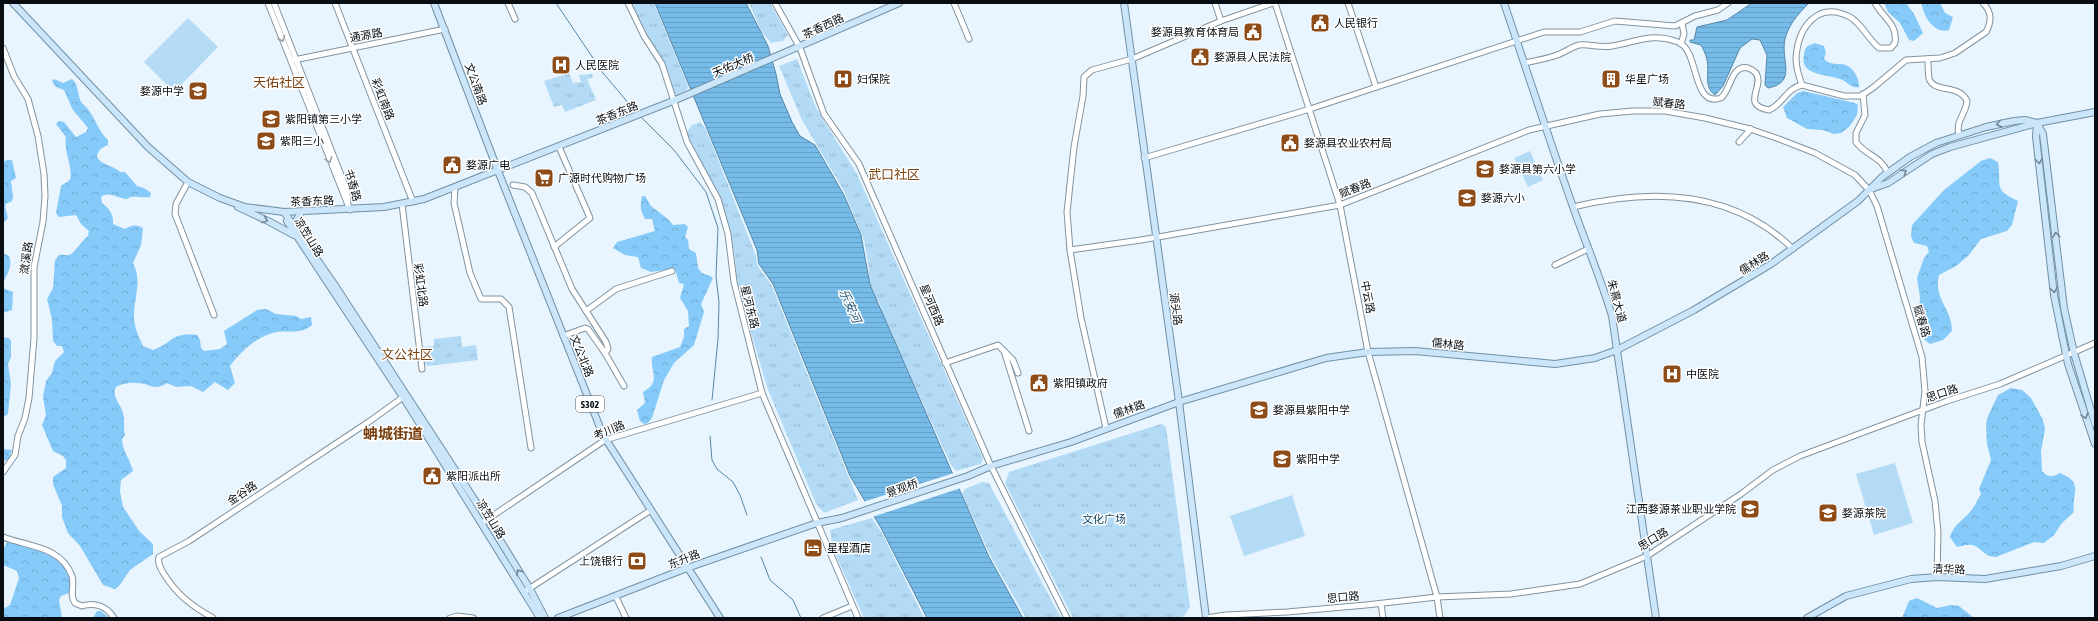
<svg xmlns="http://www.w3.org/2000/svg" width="2098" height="621" font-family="'Asap Condensed','Noto Sans SC',sans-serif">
<defs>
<pattern id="forest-crowns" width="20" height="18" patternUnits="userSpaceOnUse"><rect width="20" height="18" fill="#85caf8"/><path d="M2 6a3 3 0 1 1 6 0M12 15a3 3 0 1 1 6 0" fill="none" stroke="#71acd4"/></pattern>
<pattern id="park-tufts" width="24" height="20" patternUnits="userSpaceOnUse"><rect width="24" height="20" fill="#b4dbf6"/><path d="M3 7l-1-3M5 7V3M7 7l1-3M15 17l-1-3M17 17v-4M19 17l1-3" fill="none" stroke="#99bbd2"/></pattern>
<pattern id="water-rules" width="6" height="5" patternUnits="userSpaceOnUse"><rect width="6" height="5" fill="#77bce9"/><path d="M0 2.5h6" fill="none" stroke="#65a0c7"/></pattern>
</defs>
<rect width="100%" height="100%" fill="#e9f5fe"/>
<!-- forest -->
<g fill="url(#forest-crowns)">
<path d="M1884,3H1906L1914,14L1923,33L1914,41L1909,40L1900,23L1888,12Z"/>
<path d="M1922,3H1940L1945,13L1953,17L1949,30C1935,35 1922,15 1922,3Z"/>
<path d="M1815,43L1824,46L1826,53L1824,58L1826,61C1838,68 1847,58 1856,75C1858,79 1859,82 1859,87C1851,89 1847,81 1840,79C1827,74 1799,76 1804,55C1805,46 1807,46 1815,43Z"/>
<path d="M54,79L63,83L72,79C78,85 77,89 79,96C80,102 84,105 87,108C96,119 98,131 108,140V145C101,148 98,150 97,157C102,166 113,165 120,172H125L137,186L144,188L151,193L150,197C145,198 134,196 131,197C129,197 128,199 126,199C117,198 109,191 101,197L102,203C109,208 114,215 113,224L125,229C131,225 136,224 143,228L141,245L133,263C143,283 133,299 134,319C135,329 139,337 143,346L153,350C173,343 171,332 197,335L200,340L201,348L204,351L220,349L227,344L224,331L257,310L266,309L276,314L296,316L301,319L311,317L312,325C300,335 290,330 277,332C257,336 241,351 230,366L235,383L228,390L215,382L203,392L191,386L176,387L167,383C153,392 151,383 137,383C131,382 121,384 116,387C111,397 121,404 123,413C125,421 123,428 125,435L122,439C122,450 130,459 133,471L121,480L120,491L123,507L140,532L153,544V554L130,570L119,586L115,589L103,585L80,546L68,533L62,517V506L53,484V477L66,468V460L63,456L53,451L42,425L46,415L43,397L46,381L52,373L55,361L64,352L62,346H57L53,341L52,319L47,299L53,288L55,260L59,255C63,254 66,256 69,255C73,255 83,239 88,236L89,231L81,224L76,215L59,217L56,213L61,186C63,184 69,182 70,179C74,172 63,149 66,137L56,124L59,121L64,122L76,137L86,132L88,128L73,110L64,90L56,87L52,81Z"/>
<path d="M1803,91L1855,103L1858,105L1857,115L1849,127L1841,133L1834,134L1823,130L1807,129L1787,118L1783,107L1797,93Z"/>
<path d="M1990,158L1998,162C2002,186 1992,189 2018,201L2012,225L2007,231L1981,239L1968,256L1956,266L1939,275C1933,299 1952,308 1952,331L1943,340L1930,344L1925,340L1919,317L1920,297L1917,278L1924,258L1929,252L1927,246L1914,243L1911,236L1912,225L1944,190L1981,161Z"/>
<path d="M7,160H12L16,178L11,181L13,198L11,202L7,203L5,206L8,218L3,223V162Z"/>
<path d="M642,196H645L651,206L669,220L673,225L685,224L688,227L685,237L688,240L689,249L696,253L698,268L702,273L710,276L713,278L701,304L704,312L694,345L674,363L664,380L652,418L648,423L644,424L640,421L637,410L645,403L643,392C662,381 650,373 652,357L680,347L684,337V329L689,326L688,311L680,298L684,284L679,283L675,269L651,272L641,268L638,257L625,255L613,248L617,242L655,231L652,219H645C640,210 640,206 642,196Z"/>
<path d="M3,253L9,256C13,266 7,274 3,283Z"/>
<path d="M3,288L13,292L12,310L3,313Z"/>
<path d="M3,337L9,338L11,341V357L8,364L11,384L8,414L5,416H3Z"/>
<path d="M2011,388L2022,390L2031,398L2043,420L2045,429L2041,451L2042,471C2048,477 2051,478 2060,473C2085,483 2071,494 2074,512L2062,523L2054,535L2044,543L2034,542L1996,557L1989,556C1973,546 1978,542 1957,547L1950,537C1954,523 1966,519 1973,508C1976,504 1978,498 1981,494L1979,489L1991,460L1987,444L1986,424L1988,416L1998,395Z"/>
<path d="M3,449L12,450L9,459L4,461Z"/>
<path d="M7,542C33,548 78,557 69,593L61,596L59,600L62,618H3V609L10,605L19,578L17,571L3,565V550Z"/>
<path d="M1917,598L1937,608L1951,605L1959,606L1974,618H1902L1909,601Z"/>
<path d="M97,611H101L109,618H93Z"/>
</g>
<!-- park -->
<g fill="url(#park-tufts)">
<path d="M628,3H654L688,86L687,90L674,96Z"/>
<path d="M749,3H770L788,35L783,41L771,43L761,31Z"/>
<path d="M797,59L816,108L857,174L983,458L981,464L956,471L951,465L914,384L906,379L885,327L879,301L873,298L869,288V269L864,240L844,191L802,120L779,66Z"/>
<path d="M569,73L573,83L581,82L579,75L592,74L593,78L587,79L596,100L565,112L562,105L554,107L544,81Z"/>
<path d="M700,122L705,128L712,144L756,256L758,266L772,286L858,500L824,513L816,504L768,390L738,289L734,250L721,200L685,134L692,125Z"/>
<path d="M461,336L462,347L476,345L478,360L428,366L424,363L421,347L434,346V339Z"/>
<path d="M1161,424L1166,427L1190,607L1184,616L1178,618H1073L1005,483L1009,472Z"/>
<path d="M982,482L989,483L1061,618H1026L992,559L962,494L965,489Z"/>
<path d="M872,518L882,533L924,618H864L833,549L830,530Z"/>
</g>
<!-- garden -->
<g fill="#b4dbf6">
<path d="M188,18L218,47L174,92L144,62Z"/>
<path d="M1530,151L1543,180L1528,187L1514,158Z"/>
<path d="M1895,463L1913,523L1874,535L1856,474Z"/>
<path d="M1292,495L1305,536L1244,556L1230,516Z"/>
</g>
<!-- water -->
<g fill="url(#water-rules)" stroke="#5588a8">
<path d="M655,3H746L768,46L776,74L780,94L792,122L800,136L815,145L844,195L861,235L870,285L989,557L1023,618H927L881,528L850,476L773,284L759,264L757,250Z"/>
<path d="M1752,3H1809C1798,14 1789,24 1785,39C1780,60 1798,82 1768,88L1765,85L1767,55L1760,40L1752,39L1740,48L1723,86L1715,95C1703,87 1710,72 1707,60C1706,54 1703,49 1701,45L1690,42V40H1694L1697,27L1727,20Z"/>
</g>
<!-- pier -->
<path fill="#e9f5fe" d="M954,473L961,488L872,517L863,502Z"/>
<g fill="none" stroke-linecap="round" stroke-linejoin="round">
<!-- stream -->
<g stroke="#5588a8" stroke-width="1">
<path d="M556,3L603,73L636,112"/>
<path d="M641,117L674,150L706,192L718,228L716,276L719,302L718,339L712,400"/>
<path d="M710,436L712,460L717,469L733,482L740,495L747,515"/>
<path d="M761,557L770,580L793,600L801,618"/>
</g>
<!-- minor casing -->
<g stroke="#8193a0" stroke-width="7">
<g id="minor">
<path d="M268,3L350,210"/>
<path d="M274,3L346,188L348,201"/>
<path d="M335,3L413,202"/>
<path d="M508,3L515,19"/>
<path d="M628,3L644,36L662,64L687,142L718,199L728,234L734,282L762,393L858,618"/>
<path d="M775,3L800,48L824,114L859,164L991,466L1067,618"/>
<path d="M954,3L969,39"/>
<path d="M1215,3L1221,21"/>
<path d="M1275,3L1340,205L1368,352L1437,597L1440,618"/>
<path d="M1348,3L1376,87"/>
<path d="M1681,44L1684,34L1682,23"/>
<path d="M3,48L14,76L28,99L38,136L44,174L45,196L43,222L34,267V338L29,398L25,418L18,436L15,455L3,472"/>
<path d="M1928,59C1928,65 1928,72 1929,78C1933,94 1959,83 1967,101C1966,114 1955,121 1959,135"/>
<path d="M294,60L445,29"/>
<path d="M1524,63C1535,61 1546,59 1557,55C1564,53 1571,47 1579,45C1590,44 1601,48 1612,46C1637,42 1651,32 1678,42C1700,50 1691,108 1721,98C1731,90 1731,64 1748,68C1751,69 1754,71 1756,73C1765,87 1740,105 1769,110C1782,105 1787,88 1802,85L1844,96H1861L1874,87L1906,60L1940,58L1955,53L1986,32C1992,21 1992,12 1983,3"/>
<path d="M1802,85C1799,77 1796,67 1796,58C1798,28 1817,0 1850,17C1862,24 1868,39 1879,48H1891L1895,43C1898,24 1883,18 1875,3"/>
<path d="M1863,94L1865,115L1856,133V142C1866,156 1880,155 1888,173"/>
<path d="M1739,142L1751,129"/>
<path d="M1144,158L1310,109L1544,32H1580L1615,21L1675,26L1695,16L1718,10L1728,3"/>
<path d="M188,182L176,204L175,214L214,315"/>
<path d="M513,185L525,187L532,193L572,289L606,342L608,349L605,353"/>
<path d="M455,188L454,203L470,273L481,299H501L509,307L531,448"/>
<path d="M402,204L422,369"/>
<path d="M1573,207C1651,188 1732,189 1793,249"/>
<path d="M554,247L590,218L559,147"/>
<path d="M1070,250L1141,240L1340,205L1529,130L1600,114L1633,111H1665L1705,118L1750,129L1779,139L1815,153L1855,175L1869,190L1877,206L1922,357L1925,391L1921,425L1922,442L1935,501L1938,532L1937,577"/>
<path d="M1555,265L1588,249"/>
<path d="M586,311L616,289L672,271"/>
<path d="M563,336L585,328L588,329L605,353L624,386"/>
<path d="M1004,351L1029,431"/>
<path d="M945,363L998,345L1013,360L1018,373"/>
<path d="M1106,428L1081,318L1070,250L1067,212L1074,147L1083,96L1084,77L1092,70L1132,59L1221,21L1273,3"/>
<path d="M482,523L605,440L762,393"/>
<path d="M3,537C29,547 61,546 72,576C75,586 69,595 75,603L82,606C94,602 107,606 114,618"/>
<path d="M527,590L651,510"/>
<path d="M616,597L626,618"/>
<path d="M1381,604L1383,618"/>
<path d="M213,618C192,606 177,595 164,574C161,569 157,563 159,557L189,541L370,421L406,395"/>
<path d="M450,618L457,616L473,618"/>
<path d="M823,618L852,606"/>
<path d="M1206,618L1226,615L1287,612L1366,605L1437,597L1511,594L1580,584L1647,556L1741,494L1773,470L1800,456L1947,401L2000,384L2095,343"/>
</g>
</g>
<!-- major casing -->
<g stroke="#7090a6" stroke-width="8">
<g id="major">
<path d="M13,3L148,147L188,182L220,198L245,207L284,212L384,207L424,199L673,101L899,3"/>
<path d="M434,3L498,171L603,435L720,618"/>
<path d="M1124,3L1179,402L1206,618"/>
<path d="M1504,3C1527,71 1549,139 1573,207C1586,244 1601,279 1612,316L1656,618"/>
<path d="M2037,123L2036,137L2054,295L2062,335L2068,364L2095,444"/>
<path d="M2037,123L2043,134L2064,308L2074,353L2095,424"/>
<path d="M1871,189L1888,183L1932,154L1950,147L2037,123L2095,112"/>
<path d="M238,207L268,221L294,235"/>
<path d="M284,212L334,284L487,519L530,589L545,618"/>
<path d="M287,221L403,397L540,618"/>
<path d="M298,229L297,219L301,212"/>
<path d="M558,618L687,568L817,523L842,518L968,476L991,466L1071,442L1179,402L1326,358L1368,352L1415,351L1555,364L1595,358L1617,350L1694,310L1771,264L1858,201L1882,177L1910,157L1936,143L1986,127L2014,121L2025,120L2037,123"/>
<path d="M1807,618L1846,596L1911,579L1937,577L1985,579L2061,566L2095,556"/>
</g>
</g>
<!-- minor -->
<use href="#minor" stroke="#fff" stroke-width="5"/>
<!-- major -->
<use href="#major" stroke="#cbe6fa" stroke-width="6"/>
</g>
<!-- one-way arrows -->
<defs><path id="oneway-chevron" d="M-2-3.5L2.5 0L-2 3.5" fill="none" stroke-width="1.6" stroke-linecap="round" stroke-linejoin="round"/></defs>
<g stroke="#9c9ea0">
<use href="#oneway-chevron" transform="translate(282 39) rotate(68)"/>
<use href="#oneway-chevron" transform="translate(329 160) rotate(69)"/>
</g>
<g stroke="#738492">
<use href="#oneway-chevron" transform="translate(1999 124) rotate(168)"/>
<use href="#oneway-chevron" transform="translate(2039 161) rotate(83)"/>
<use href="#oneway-chevron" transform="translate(1904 172) rotate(-34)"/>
<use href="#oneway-chevron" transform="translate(265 220) rotate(23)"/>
<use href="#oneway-chevron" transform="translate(2056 235) rotate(-97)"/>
<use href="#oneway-chevron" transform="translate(2054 290) rotate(83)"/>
<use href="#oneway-chevron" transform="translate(2085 416) rotate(72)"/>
<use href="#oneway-chevron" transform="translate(519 572) rotate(-122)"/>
</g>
<!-- icons -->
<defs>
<g id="civic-square" transform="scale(1)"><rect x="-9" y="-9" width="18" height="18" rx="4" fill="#8d4c18" stroke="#fff"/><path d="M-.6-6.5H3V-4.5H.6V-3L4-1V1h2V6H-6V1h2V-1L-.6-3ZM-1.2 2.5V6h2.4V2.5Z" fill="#fff"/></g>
<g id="hospital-square" transform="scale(1)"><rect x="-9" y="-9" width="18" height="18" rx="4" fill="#8d4c18" stroke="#fff"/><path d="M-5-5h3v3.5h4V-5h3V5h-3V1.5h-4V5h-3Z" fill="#fff"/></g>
<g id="building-square" transform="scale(1)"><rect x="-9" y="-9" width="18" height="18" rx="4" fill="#8d4c18" stroke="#fff"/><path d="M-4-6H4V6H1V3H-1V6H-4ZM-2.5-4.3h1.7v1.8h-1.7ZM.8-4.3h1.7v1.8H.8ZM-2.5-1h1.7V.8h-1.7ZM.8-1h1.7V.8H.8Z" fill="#fff"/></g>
<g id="school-square" transform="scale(1)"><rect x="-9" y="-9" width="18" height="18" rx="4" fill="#8d4c18" stroke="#fff"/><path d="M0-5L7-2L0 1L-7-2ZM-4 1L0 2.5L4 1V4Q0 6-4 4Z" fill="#fff"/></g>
<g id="supermarket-square" transform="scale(1)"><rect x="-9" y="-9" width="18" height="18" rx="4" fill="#8d4c18" stroke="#fff"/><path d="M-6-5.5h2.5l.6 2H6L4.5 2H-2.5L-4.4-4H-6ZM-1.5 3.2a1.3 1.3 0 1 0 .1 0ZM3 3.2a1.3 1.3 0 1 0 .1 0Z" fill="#fff"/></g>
<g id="university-square" transform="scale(1)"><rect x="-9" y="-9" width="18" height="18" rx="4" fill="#8d4c18" stroke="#fff"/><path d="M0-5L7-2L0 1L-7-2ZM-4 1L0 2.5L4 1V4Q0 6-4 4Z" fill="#fff"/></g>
<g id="hotel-square" transform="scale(1)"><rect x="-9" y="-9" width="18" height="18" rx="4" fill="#8d4c18" stroke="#fff"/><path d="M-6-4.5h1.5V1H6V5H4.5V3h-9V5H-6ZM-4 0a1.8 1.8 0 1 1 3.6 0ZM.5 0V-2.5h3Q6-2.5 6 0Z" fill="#fff"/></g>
<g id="bank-square" transform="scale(1)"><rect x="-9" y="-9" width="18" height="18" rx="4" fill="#8d4c18" stroke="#fff"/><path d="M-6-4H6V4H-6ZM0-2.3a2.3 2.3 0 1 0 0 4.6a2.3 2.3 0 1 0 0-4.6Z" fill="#fff"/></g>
</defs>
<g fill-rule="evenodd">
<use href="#civic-square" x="1320" y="23"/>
<use href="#civic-square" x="1253" y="32"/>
<use href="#civic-square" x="1200" y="57"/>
<use href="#hospital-square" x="561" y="65"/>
<use href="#hospital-square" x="843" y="79"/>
<use href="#building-square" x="1611" y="79"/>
<use href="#school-square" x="198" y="91"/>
<use href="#school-square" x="271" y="119"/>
<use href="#school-square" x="266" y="141"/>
<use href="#civic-square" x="1290" y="143"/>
<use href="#civic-square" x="452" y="165"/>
<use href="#school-square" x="1485" y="169"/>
<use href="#supermarket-square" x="544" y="178"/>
<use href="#school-square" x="1467" y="198"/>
<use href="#hospital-square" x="1672" y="374"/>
<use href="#civic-square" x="1039" y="383"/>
<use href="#school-square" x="1259" y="410"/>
<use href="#school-square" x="1282" y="459"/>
<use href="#civic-square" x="432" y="476"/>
<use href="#university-square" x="1750" y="509"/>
<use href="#university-square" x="1828" y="513"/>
<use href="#hotel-square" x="813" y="548"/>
<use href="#bank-square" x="637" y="561"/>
</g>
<g text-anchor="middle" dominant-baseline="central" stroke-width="3" stroke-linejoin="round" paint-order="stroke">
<!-- shield labels -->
<rect fill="#fff" stroke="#515659" stroke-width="1" x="576" y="396" width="28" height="16" rx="3"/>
<g font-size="10" font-weight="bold" fill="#070d12">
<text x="590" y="404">S302</text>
</g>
<!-- poi labels -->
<g font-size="11" fill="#070d12" stroke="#fff" text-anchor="start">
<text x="1334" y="23">人民银行</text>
<text x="1239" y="32" text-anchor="end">婺源县教育体育局</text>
<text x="1214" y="57">婺源县人民法院</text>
<text x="575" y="65">人民医院</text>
<text x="857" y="79">妇保院</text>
<text x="1625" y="79">华星广场</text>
<text x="184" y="91" text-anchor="end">婺源中学</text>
<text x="285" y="119">紫阳镇第三小学</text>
<text x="280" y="141">紫阳三小</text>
<text x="1304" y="143">婺源县农业农村局</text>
<text x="466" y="165">婺源广电</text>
<text x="1499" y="169">婺源县第六小学</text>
<text x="558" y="178">广源时代购物广场</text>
<text x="1481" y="198">婺源六小</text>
<text x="1686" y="374">中医院</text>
<text x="1053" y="383">紫阳镇政府</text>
<text x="1273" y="410">婺源县紫阳中学</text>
<text x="1296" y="459">紫阳中学</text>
<text x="446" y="476">紫阳派出所</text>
<text x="1736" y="509" text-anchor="end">江西婺源茶业职业学院</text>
<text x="1842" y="513">婺源茶院</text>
<text x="827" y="548">星程酒店</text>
<text x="623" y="561" text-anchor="end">上饶银行</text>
</g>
<!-- street labels -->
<g font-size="11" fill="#070d12" stroke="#fff">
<text transform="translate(823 26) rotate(-25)">茶香西路</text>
<text transform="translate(366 35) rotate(-11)">通源路</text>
<text transform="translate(733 65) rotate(-23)">天佑大桥</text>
<text transform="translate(476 84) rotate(70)">文公南路</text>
<text transform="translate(383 99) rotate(69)">彩虹南路</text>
<text transform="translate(1669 103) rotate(6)">赋春路</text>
<text transform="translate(617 113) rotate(-22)">茶香东路</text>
<text transform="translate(353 185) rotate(74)">书香路</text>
<text transform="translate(1355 188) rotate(-21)">赋春路</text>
<text transform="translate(312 201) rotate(-2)">茶香东路</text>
<text transform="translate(309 237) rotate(58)">凉笠山路</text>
<text transform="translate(26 258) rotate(-82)">潋溪路</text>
<text transform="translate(1754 263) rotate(-32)">儒林路</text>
<text transform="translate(421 285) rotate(82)">彩虹北路</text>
<text transform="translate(1368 297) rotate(79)">中云路</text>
<text transform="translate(1617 301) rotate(75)">朱熹大道</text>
<text transform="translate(932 305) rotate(67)">星河西路</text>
<text transform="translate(750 307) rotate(76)">星河东路</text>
<text transform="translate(1176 309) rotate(82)">源头路</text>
<text transform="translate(1922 321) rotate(73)">赋春路</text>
<text transform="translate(1448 344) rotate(6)">儒林路</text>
<text transform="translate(582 356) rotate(68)">文公北路</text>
<text transform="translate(1942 393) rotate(-18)">思口路</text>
<text transform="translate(1129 409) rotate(-20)">儒林路</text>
<text transform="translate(609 430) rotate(-22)">考川路</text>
<text transform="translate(902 488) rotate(-19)">景观桥</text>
<text transform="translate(242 493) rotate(-34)">金谷路</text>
<text transform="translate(491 519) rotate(58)">凉笠山路</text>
<text transform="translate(1653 539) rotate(-31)">思口路</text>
<text transform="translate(684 559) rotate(-21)">东升路</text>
<text transform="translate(1949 569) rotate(2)">清华路</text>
<text transform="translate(1343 597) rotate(-5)">思口路</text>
</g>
<!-- park labels -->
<g font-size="11" fill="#144968" stroke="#fff">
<text x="1104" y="519">文化广场</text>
</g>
<!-- water labels -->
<g font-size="12" font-style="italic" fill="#235676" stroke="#fff">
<text transform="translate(850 306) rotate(66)">乐安河</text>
</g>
<!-- quarter labels -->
<g font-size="13" fill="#793f0e" stroke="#fff">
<text x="279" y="82">天佑社区</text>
<text x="894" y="174">武口社区</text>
<text x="407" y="354">文公社区</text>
</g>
<!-- district labels -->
<g font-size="15" font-weight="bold" fill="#793f0e" stroke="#fff">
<text x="393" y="433">蚺城街道</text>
</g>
</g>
<!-- border -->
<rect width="2098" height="621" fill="none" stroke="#070d12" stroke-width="8"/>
</svg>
